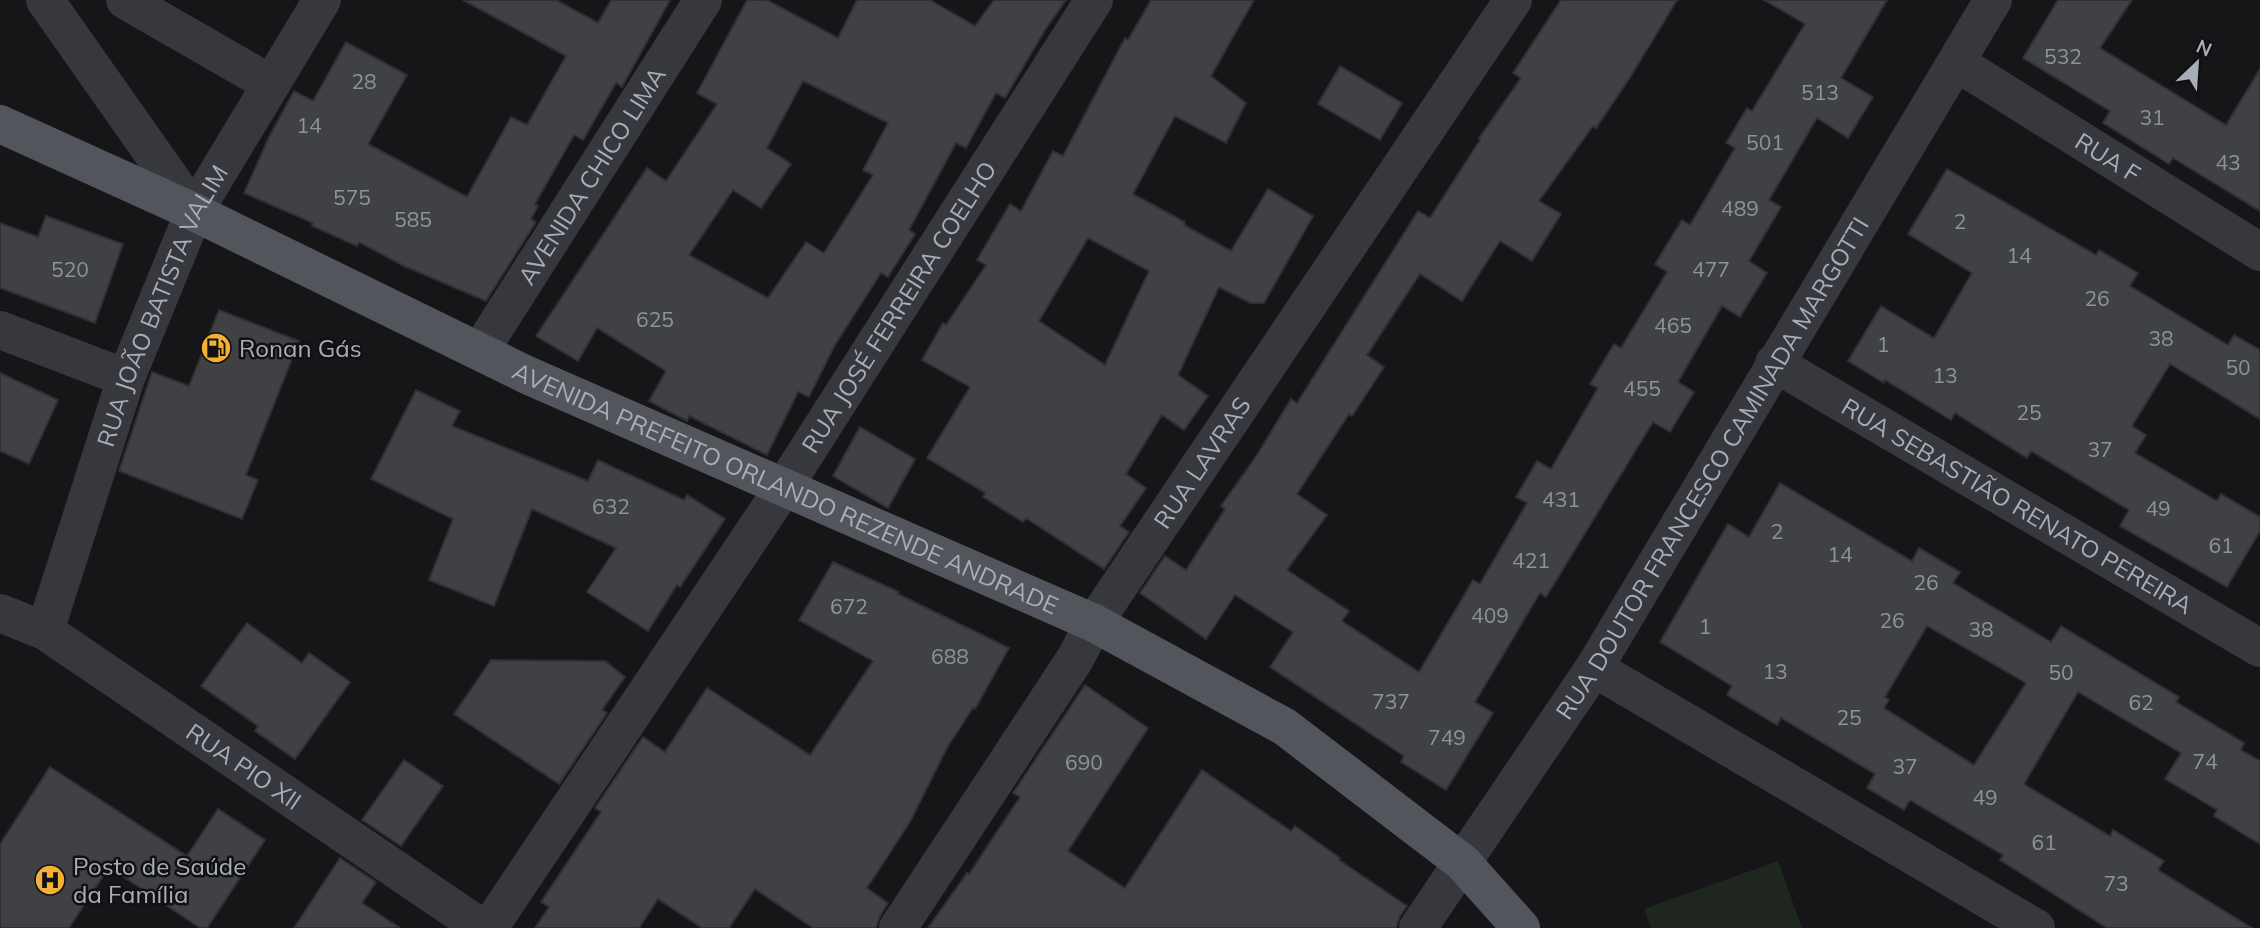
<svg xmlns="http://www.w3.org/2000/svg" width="2260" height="928" font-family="Mulish,sans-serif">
<rect width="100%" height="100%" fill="#161618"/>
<!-- green -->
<path fill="#1e261f" d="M1778,861L1802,928H1651L1644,909Z"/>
<!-- building -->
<g fill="#404145" stroke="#303034" stroke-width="2" fill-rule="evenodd">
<path d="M463,0H556L598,23L611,0H670L622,87L616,83L583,140L574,135L535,204L538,206L531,219L536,222L486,301L404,266L359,242L357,246L312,226L313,223L244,193L269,137L294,91L313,101L346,42L407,75L368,144L467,197L511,117L527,125L566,56Z"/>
<path d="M747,0H767L838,38L857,0H930L975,26L994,0H1066L1045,30L1005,98L996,93L966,148L956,143L909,230L915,234L888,277L881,273L835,345L809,397L798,392L767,455L689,416L687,421L649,401L666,371L597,328L578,361L536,336L647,168L666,181L717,104L697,93ZM803,81L888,123L863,170L873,175L824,253L806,242L768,298L689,255L733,190L761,208L791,164L767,148Z"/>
<path d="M1151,0H1254L1211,76L1246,103L1226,143L1175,116L1133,194L1185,222L1184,225L1231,251L1268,189L1313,216L1264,303H1250L1219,287L1178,375L1208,396L1184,430L1162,415L1126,474L1146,488L1120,526L1129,532L1104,569L1026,518L1023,522L983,497L985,493L927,458L970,387L922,360L943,323L946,325L986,265L977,260L1010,204L1021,211L1053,151L1063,156L1125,38L1128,40ZM1088,238L1149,271L1105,365L1039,321Z"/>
<path d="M1561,0H1677L1631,76L1596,128L1593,126L1539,201L1561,214L1532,261L1500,241L1462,301L1420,274L1367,355L1384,367L1352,416L1349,414L1297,494L1327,515L1287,570L1349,611L1342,621L1419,672L1473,580L1480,584L1527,503L1516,497L1537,461L1551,469L1598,388L1590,384L1614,344L1621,348L1667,272L1655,264L1682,220L1690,225L1735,148L1726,143L1747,108L1752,111L1805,24L1764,0H1887L1841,78L1873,97L1848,138L1817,118L1769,200L1781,207L1749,261L1767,273L1740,317L1722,306L1678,382L1694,392L1670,432L1653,422L1546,597L1540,593L1475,702L1493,713L1446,790L1401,762L1404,756L1270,667L1293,632L1235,595L1206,639L1140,593L1165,556L1186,570L1225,509L1221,506L1257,455L1291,399L1297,403L1418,211L1430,218L1480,140L1479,138L1521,78L1513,73Z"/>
<path d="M2058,0H2132L2100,48L2226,125L2260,69V211L2173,158L2169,164L2103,123L2110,111L2023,58Z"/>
<path d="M1340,66L1402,103L1380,140L1318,104Z"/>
<path d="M1947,169L2096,255L2099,250L2138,273L2130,286L2228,345L2234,335L2260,350V419L2170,364L2132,426L2146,435L2135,453L2217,501L2221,494L2260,517V531L2227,587L2120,526L2129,510L2031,451L2027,458L1955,413L1951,420L1885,380L1884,383L1848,361L1881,306L1934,338L1972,273L1908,234Z"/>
<path d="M46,216L123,244L95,323L0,288V223L38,237Z"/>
<path d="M219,310L299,341L246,475L258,480L242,519L119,471L152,372L189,386Z"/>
<path d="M0,373L58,400L29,464L0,451Z"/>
<path d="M416,390L460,411L452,426L588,481L598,460L684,500L687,495L725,519L680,587L677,585L648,631L587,592L616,548L532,509L494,606L429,580L453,519L371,479Z"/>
<path d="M860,427L915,459L888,508L833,476Z"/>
<path d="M1780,483L1912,561L1919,548L1960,572L1953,583L2051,642L2061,626L2179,697L2176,702L2244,743L2241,750L2260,761V844L2214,816L2217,810L2165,779L2181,753L2078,692L2024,784L2110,836L2113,830L2164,861L2158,870L2252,928H2107L2000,860L2003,855L1910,800L1904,810L1867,788L1875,774L1781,718L1777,725L1727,695L1732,686L1660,642L1728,524L1749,537ZM1927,626L2026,683L1974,765L1884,708L1889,700L1885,697Z"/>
<path d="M833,562L899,592L898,594L1009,648L975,709L973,708L948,746L910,822L867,888L888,903L880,916L876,928H813L755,889L729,928H702L658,899L639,928H535L549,907L541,902L601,812L595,808L643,737L665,752L707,688L810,755L873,661L799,620Z"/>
<path d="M247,623L302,663L309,653L350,682L295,759L255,731L258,726L201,686Z"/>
<path d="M491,660L605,661L625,677L602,710L607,713L559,784L454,714Z"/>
<path d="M1085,685L1148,728L1068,851L1125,888L1202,770L1291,831L1295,826L1340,858L1339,860L1407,906L1400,916L1396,928H928L967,873L969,874L1020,797L1013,793Z"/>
<path d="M404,760L443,786L401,846L362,820Z"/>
<path d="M50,767L187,856L218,809L265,840L207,928H200L109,867L69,928H0V844Z"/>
<path d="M340,858L376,882L362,903L400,928H294Z"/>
</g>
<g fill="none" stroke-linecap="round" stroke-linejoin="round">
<!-- minor -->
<g stroke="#37383d" stroke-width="38">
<path d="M125,0L271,84"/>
<path id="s1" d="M1957,63L2260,252"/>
<path d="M0,330L126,378"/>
<path id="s2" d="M480,351L703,0"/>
<path id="s3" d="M1774,363L2260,648"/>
<path id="s4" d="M0,613L45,631L482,928"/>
<path id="s5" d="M45,631L126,378L194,212L322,0"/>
<path d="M1594,668L2036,928"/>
<path id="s6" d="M489,928L784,487L1094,0"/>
<path id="s7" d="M898,928L1075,659L1094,623L1513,0"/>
<path id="s8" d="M1418,928L1594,668L1993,0"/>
</g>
<!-- tertiary -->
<path stroke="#37383d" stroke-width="38" d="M45,0L194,212"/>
<!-- primary -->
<path stroke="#53555c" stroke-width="38" id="s9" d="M0,124L194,212L527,375L1094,623L1285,727L1463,863L1521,928"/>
</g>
<!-- icons -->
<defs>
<g id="fuel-disc" transform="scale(1.575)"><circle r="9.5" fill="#f2b134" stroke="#111113"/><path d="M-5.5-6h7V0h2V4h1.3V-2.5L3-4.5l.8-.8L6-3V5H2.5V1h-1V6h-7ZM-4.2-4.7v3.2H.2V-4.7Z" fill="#111"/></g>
<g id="hospital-disc" transform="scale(1.575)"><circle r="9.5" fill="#f2b134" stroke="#111113"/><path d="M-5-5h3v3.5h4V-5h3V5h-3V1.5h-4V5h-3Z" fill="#111"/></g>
</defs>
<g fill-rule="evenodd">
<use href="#fuel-disc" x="216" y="348"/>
<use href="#hospital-disc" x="50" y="880"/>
</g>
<g text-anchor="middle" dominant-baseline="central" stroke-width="5" stroke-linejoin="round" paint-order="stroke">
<!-- number labels -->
<g font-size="21" fill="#8e929b">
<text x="2063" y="56">532</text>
<text x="364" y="81">28</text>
<text x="1820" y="92">513</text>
<text x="2152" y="117">31</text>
<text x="309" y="125">14</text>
<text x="1765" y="142">501</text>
<text x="2228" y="162">43</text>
<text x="352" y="197">575</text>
<text x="1740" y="208">489</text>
<text x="413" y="219">585</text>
<text x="1960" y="221">2</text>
<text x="2019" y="255">14</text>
<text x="70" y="269">520</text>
<text x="1711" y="269">477</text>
<text x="2097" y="298">26</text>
<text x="655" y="319">625</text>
<text x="1673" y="325">465</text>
<text x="2161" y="338">38</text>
<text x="1883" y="344">1</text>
<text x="2238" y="367">50</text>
<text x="1945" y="375">13</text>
<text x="1642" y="388">455</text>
<text x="2029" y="412">25</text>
<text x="2100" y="449">37</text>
<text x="1561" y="499">431</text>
<text x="611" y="506">632</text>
<text x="2158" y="508">49</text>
<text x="1777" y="531">2</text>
<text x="2221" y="545">61</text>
<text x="1840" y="554">14</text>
<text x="1531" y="560">421</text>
<text x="1926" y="582">26</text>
<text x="849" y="606">672</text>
<text x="1490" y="615">409</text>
<text x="1892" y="620">26</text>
<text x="1705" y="626">1</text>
<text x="1981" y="629">38</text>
<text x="950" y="656">688</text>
<text x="1775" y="671">13</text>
<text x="2061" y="672">50</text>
<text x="1391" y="701">737</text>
<text x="2141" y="702">62</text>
<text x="1849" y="717">25</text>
<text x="1447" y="737">749</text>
<text x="2205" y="761">74</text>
<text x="1084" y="762">690</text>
<text x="1905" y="766">37</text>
<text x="1985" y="797">49</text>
<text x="2044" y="842">61</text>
<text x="2116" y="883">73</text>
</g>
<!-- street labels -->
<g font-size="24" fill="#a8adb8" stroke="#111113">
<text stroke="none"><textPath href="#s1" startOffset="178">RUA F</textPath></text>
<text stroke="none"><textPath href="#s2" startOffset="208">AVENIDA CHICO LIMA</textPath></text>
<text stroke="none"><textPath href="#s5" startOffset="346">RUA JOÃO BATISTA VALIM</textPath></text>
<text stroke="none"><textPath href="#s6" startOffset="744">RUA JOSÉ FERREIRA COELHO</textPath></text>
<text stroke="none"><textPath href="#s7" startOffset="556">RUA LAVRAS</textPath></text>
<text stroke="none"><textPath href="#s8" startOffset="546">RUA DOUTOR FRANCESCO CAMINADA MARGOTTI</textPath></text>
<text stroke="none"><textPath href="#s9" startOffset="866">AVENIDA PREFEITO ORLANDO REZENDE ANDRADE</textPath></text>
<text stroke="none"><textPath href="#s3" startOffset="282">RUA SEBASTIÃO RENATO PEREIRA</textPath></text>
<text stroke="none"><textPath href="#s4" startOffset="289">RUA PIO XII</textPath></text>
</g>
<!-- poi labels -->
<g font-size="24" fill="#a8adb8" stroke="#111113" text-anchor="start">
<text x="239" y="348">Ronan Gás</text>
<text x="73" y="866">Posto de Saúde<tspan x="73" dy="28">da Família</tspan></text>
</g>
</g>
<!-- north arrow -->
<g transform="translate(2197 63) rotate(25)" stroke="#111113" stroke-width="5" paint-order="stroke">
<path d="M0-5L12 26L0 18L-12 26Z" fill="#a8adb8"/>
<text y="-10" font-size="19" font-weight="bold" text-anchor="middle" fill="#a8adb8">N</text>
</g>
</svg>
